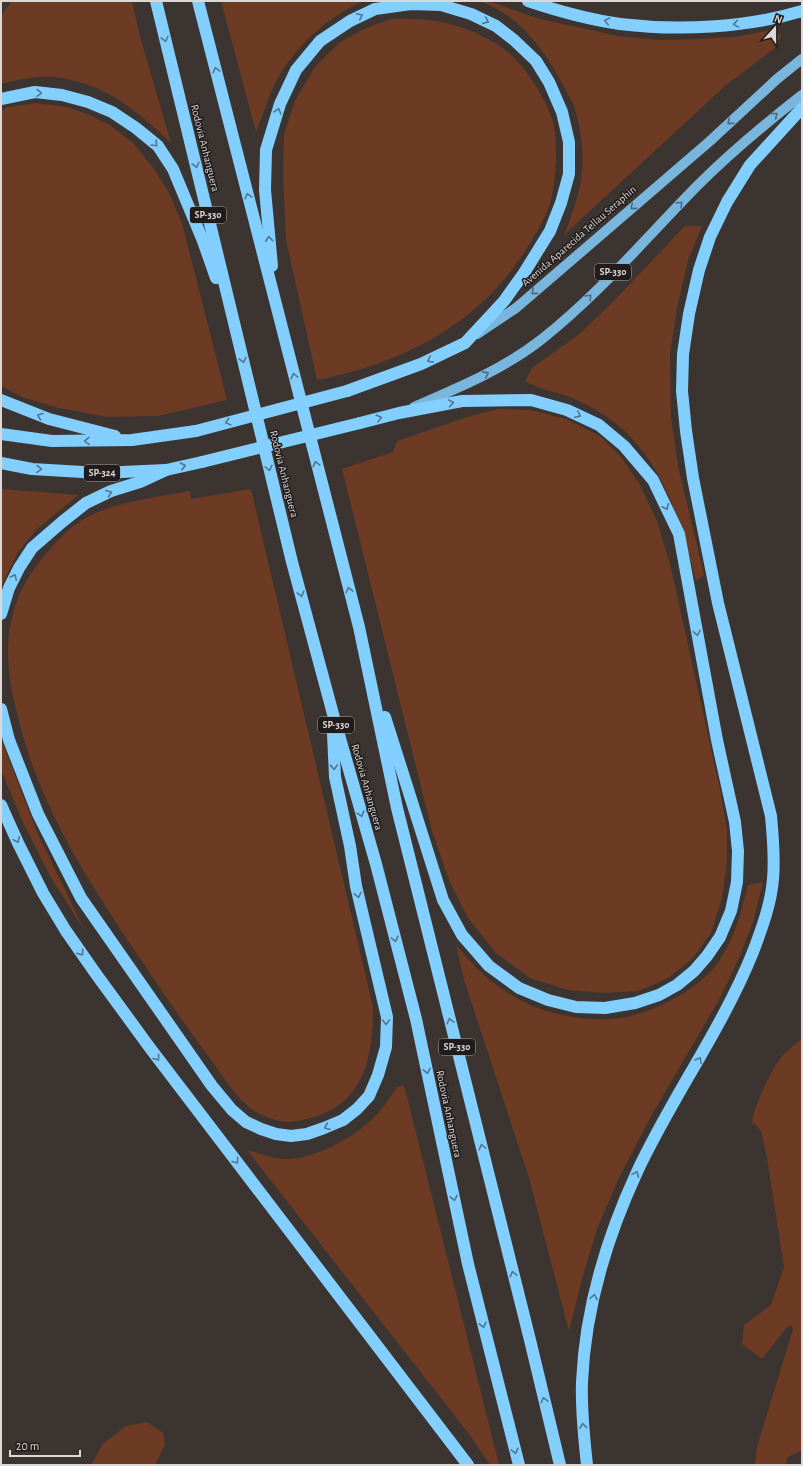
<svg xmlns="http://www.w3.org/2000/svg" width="803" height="1466" font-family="'Alegreya Sans',sans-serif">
<rect width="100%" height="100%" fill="#3c3430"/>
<!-- green -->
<g fill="#6d3b23">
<path d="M12,1H132L141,40L171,143C141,115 113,89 71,80C65,79 59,77 53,77C35,76 18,80 1,84V16Z"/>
<path d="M221,1H363C323,19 289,52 271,92C266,105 261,119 256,132Z"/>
<path d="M479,1H488L540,19L618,36L661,40L697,39L734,37L771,30L781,35L775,48L725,86L565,234C572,212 581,192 582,169C584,150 580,125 574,106C571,99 566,92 563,85C544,49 518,14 479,1Z"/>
<path d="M391,19C412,19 433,18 454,25C471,30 488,38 503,48C523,62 546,98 553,122C556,134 556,147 556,159C555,175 554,194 548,209C537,236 513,271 493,292C445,341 383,367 317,380L286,240L283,176L284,134L295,101L315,67L339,43L364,29Z"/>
<path d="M35,103L67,107L89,115L111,126L133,143L154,169L169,193L182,223L227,400L158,416L107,417L59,408L22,397L1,386V110L9,107Z"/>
<path d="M685,226H702L688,260L677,308L670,354L671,417L678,466L704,575L696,581C676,504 655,435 577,400C560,392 541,391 525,381L533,367L578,335L609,306Z"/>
<path d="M498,409L530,410L566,419L600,436L621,457L640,485L657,521L671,568L721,794L727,830V862L722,898L711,933L692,959L668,978L639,991L605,993L567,990L530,978L496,953L468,918L449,880L432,831L342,469L393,452L397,441L473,415Z"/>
<path d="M1,489L78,495L36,530L18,552L1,587Z"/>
<path d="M251,489L373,1007C373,1057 365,1104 310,1118C299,1121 287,1124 276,1120C269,1118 259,1114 253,1110C237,1098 225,1080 214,1064C191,1033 169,1002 148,970C93,889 39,809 17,713C9,682 4,649 12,618C17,594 30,571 47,553C57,540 70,528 84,519C113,502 157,497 190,491L191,499Z"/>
<path d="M1,739L37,832L85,931L50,876L21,818L1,770Z"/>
<path d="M763,882L753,922L739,958L720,998L650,1118L618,1180L597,1229L582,1279L569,1331L529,1178L464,980L456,945C465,955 473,965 483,974C495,986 511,995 526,1003C552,1016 592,1022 621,1018C651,1013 690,994 711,971C732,948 741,914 748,885Z"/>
<path d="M802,1039V1450L788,1457L785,1465H755L757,1447L793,1329L791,1325L787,1327L762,1359L742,1344L744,1325L771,1305L784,1267L767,1158L761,1131L754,1123L752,1124C752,1108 774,1064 785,1053C790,1048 796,1044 802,1039Z"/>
<path d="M404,1085L499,1465H490L469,1434L247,1150C259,1153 271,1158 283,1159C315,1161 364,1133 383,1107C388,1101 392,1094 397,1087Z"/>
<path d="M147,1422L163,1433L165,1445L155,1465H91L103,1444L126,1426Z"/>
</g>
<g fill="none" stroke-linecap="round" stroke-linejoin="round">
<!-- primary -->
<g stroke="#78b6de" stroke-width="10">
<path d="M477,334L516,308L573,259L710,141L777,79L802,59"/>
<path d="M414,407C458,388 504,369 542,339C599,294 646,238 697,186C730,153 766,123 802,95"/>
</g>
<!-- highway -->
<g stroke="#83cfff" stroke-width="12">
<path d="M156,1L292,562L333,714L376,864L416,1019L468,1264L519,1465"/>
<path d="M198,1L359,627L397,808L530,1340L560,1465"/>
<path d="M528,1C555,10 592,20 620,24C678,31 746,28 802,11"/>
<path d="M1,99L35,92L62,95L88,102L112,112L136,128L158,146L173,169L203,241L216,278"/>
<path d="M272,266L265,190L266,150L280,104L296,70L320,41L350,21L375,9L411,4L441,5L471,14L496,26L514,40L536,61L549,82L562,112L569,142V174L561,203L550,231L524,273L504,301L465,343L421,364L347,391"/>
<path d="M1,400L49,419L115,436"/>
<path d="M360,423L399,413L462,401L531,400L567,410L599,425L624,446L653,480L679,534L717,740L735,822L738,851L737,882L731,911L720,937L707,956L694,971L677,985L659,995L635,1003L605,1008L576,1007L548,1000L519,988L489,966L462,935L443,900L385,717"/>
<path d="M1,434L52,441L132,440L196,431"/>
<path d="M1,463L32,469L99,473L166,470L202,462"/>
<path d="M1,614L9,588L19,568L32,548L62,522L86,503L111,491L140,482L166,470"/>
<path d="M1,709L9,740L38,814L81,898L212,1086L232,1110L246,1122L261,1129L276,1134L291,1136L307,1134L324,1128L343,1120L357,1109L369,1096L378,1075L386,1047L387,1017L356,886L350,846L335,777L333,734"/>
<path d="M1,805L18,843L43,893L66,931L96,974L150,1048L468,1465"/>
<path d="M587,1465C584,1438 581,1410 582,1382C585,1311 607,1237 637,1172C672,1097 722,1029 753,952C762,928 771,904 773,879C775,858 773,837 771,816L718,603L693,478L686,431L682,391L683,354L689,314L699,270L710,237L727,202L750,165L802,108"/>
</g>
<!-- highway-bridge -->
<g stroke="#83cfff" stroke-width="12">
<path d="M196,431L347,391"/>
<path d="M202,462L360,423"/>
</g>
</g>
<!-- one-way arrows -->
<defs><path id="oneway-chevron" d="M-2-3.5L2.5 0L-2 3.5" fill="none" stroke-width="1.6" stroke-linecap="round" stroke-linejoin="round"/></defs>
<g stroke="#52768d">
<use href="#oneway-chevron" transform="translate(360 16) rotate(-25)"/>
<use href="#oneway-chevron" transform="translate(486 21) rotate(24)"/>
<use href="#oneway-chevron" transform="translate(607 21) rotate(-168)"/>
<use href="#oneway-chevron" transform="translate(736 24) rotate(171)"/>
<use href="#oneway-chevron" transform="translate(165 39) rotate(76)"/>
<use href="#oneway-chevron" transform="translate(216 70) rotate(-104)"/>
<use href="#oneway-chevron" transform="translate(39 93) rotate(2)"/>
<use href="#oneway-chevron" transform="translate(278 111) rotate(-73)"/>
<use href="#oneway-chevron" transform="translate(155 144) rotate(45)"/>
<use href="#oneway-chevron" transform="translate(196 165) rotate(76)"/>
<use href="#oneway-chevron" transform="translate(248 196) rotate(-104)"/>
<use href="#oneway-chevron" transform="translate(269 239) rotate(-96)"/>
<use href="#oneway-chevron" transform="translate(243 360) rotate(77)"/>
<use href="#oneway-chevron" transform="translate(430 360) rotate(154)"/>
<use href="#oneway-chevron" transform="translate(294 376) rotate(-104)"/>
<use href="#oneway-chevron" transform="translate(451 403) rotate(-10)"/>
<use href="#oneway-chevron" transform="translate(578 415) rotate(26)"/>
<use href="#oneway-chevron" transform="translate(40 416) rotate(-159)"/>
<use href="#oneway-chevron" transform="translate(379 418) rotate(-14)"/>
<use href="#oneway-chevron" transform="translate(228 422) rotate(165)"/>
<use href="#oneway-chevron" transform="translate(87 441) rotate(179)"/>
<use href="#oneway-chevron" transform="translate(316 464) rotate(-104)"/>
<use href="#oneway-chevron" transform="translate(183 466) rotate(-13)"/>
<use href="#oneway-chevron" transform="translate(269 468) rotate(76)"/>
<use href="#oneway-chevron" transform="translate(39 469) rotate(3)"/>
<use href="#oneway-chevron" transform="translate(109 493) rotate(-22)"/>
<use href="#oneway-chevron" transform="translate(666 507) rotate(64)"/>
<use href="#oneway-chevron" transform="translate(14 577) rotate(-64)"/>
<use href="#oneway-chevron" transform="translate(349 590) rotate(-104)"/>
<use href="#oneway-chevron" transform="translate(301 594) rotate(75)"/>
<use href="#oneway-chevron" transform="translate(697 633) rotate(80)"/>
<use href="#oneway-chevron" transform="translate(334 767) rotate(88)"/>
<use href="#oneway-chevron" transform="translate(361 814) rotate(74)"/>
<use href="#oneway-chevron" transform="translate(17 840) rotate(66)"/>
<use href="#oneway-chevron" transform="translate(358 895) rotate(77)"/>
<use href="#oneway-chevron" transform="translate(395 939) rotate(75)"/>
<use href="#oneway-chevron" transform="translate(81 953) rotate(55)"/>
<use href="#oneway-chevron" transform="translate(450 1021) rotate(-104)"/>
<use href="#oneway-chevron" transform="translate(386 1022) rotate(90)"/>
<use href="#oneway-chevron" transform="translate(157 1058) rotate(53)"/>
<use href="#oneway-chevron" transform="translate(699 1060) rotate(-61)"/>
<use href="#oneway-chevron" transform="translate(427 1071) rotate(78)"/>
<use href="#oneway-chevron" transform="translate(327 1127) rotate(157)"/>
<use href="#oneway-chevron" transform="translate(482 1147) rotate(-104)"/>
<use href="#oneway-chevron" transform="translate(236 1161) rotate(53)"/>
<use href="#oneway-chevron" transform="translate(636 1174) rotate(-66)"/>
<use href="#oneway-chevron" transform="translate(454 1198) rotate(78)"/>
<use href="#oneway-chevron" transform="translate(513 1274) rotate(-104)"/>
<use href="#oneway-chevron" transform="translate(594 1297) rotate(-80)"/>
<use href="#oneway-chevron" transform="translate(483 1325) rotate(76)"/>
<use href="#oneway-chevron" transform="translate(544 1400) rotate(-103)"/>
<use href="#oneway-chevron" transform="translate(583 1426) rotate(-96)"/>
<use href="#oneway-chevron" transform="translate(515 1451) rotate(76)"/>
</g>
<g stroke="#4c697c">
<use href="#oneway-chevron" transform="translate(775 115) rotate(-38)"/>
<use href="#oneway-chevron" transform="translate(730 122) rotate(138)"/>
<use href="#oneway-chevron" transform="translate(680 204) rotate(-46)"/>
<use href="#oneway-chevron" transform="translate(633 207) rotate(139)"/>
<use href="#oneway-chevron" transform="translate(534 292) rotate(140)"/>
<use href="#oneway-chevron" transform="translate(589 297) rotate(-46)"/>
<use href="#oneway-chevron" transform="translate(486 374) rotate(-27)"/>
</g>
<g text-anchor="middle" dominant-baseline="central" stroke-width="3" stroke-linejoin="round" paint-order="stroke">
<!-- shield labels -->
<g fill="#201c1b" stroke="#a49f9d" stroke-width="1">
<rect x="190" y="207" width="36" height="16" rx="3"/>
<rect x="595" y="264" width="36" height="16" rx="3"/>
<rect x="84" y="465" width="36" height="16" rx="3"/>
<rect x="318" y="717" width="36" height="16" rx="3"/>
<rect x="439" y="1039" width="36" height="16" rx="3"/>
</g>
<g font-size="10" font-weight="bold" fill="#ddd7d5">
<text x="208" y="215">SP-330</text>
<text x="613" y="272">SP-330</text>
<text x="102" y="473">SP-324</text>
<text x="336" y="725">SP-330</text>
<text x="457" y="1047">SP-330</text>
</g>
<!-- street labels -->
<g font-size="11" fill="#ddd7d5" stroke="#201c1b">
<text transform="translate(205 148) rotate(76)">Rodovia Anhanguera</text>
<text transform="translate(579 236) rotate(-41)">Avenida Aparecida Tellau Seraphin</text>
<text transform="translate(284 474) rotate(76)">Rodovia Anhanguera</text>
<text transform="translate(367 787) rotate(74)">Rodovia Anhanguera</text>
<text transform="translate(449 1114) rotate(78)">Rodovia Anhanguera</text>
</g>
</g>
<!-- border -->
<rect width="803" height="1466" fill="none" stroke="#ddd7d5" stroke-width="4"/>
<!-- north arrow -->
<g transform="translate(775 28) rotate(21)" stroke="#201c1b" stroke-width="3" paint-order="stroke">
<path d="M0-3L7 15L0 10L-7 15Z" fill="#ddd7d5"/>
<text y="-6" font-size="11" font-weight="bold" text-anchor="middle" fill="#ddd7d5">N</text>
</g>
<!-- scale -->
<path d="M10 1450v6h70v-6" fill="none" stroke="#ddd7d5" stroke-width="2"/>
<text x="16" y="1450" font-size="12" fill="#ddd7d5" stroke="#201c1b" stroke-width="3" paint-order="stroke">20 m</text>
</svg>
